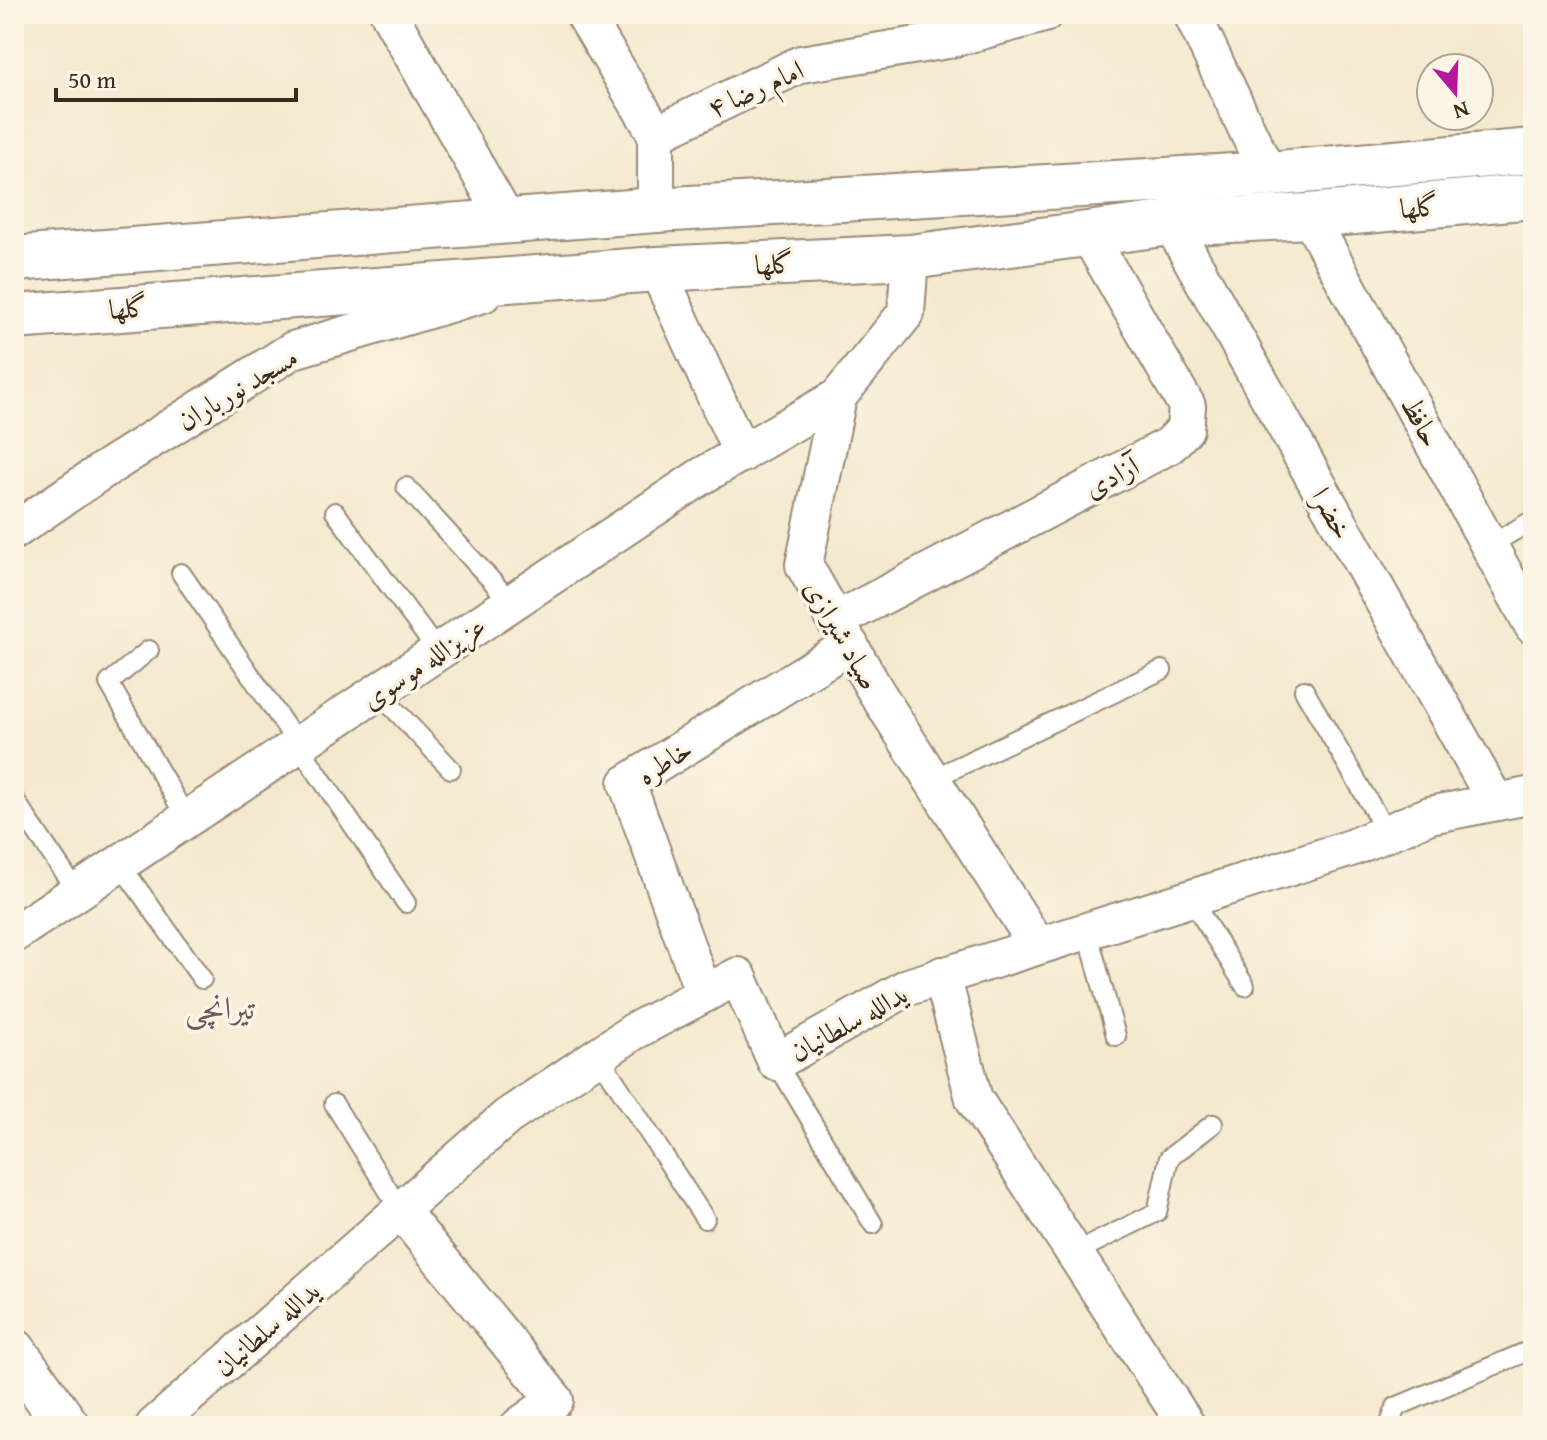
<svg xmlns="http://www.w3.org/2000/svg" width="1547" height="1440" font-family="'Gentium Book Plus',Amiri,serif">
<rect width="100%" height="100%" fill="#fcf5e5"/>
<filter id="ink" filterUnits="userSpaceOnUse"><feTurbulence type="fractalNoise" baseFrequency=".0125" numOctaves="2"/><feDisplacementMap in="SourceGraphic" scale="16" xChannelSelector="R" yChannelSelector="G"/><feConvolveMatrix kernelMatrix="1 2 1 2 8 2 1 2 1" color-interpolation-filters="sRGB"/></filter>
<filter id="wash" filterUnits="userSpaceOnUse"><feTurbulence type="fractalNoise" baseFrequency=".006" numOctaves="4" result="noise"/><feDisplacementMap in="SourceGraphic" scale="32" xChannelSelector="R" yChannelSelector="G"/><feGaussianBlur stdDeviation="1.8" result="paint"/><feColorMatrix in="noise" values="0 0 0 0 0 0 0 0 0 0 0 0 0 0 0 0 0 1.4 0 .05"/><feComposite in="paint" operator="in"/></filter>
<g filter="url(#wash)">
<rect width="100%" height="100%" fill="#f4e9cf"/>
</g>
<g filter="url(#ink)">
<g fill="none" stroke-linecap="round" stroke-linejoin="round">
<!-- service casing -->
<g stroke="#988a76" stroke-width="22">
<g id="service">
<path d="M406,487L512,603"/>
<path d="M335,512L438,652"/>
<path d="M1490,545L1533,520"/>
<path d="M181,573L406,903"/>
<path d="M149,650L109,683L187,819"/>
<path d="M1304,690L1387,833"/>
<path d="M378,692L451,769"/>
<path d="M932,779L1162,670"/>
<path d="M14,799L77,892"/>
<path d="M120,864L202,979"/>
<path d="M1190,897L1245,986"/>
<path d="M1087,930L1116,1036"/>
<path d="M598,1055L705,1219"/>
<path d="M776,1062L873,1224"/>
<path d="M334,1104L401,1211"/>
<path d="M1074,1253L1157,1212L1169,1158L1213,1124"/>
<path d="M1389,1426L1396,1407L1533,1349"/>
</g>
</g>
<!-- minor casing -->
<g stroke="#988a76" stroke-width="40">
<g id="minor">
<path d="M389,14L507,221"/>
<path d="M584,14L656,134"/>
<path d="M1192,14L1268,174"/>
<path d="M656,134L801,64L948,40L1044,14"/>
<path d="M656,134V210"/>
<path d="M1309,216L1533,626"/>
<path d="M1171,223L1496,802"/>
<path d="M910,257L906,313L838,397L804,565L875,690L1037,945"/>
<path d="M657,269L742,454"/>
<path d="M14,531L102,471L293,350L483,294"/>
<path d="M835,621L1170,445L1185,429L1187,406L1088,234"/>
<path d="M14,934L702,476L838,397"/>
<path d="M942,975L974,1099L1187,1426"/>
<path d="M704,994L627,783L850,645"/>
<path d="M401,1211L555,1400L519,1426"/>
<path d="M154,1426L507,1117L633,1032L738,976L776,1062L908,987L1348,849L1430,815L1533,795"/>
</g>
</g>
<!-- tertiary casing -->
<g stroke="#988a76" stroke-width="48">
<path id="tertiary" d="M14,1351L67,1426"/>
</g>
<!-- secondary casing -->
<g stroke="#988a76" stroke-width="48">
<g id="secondary">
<path d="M14,259L656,210L1268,174L1533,151"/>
<path d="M14,317L657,269L910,257L1171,223L1309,216L1533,196"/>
</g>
</g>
<!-- service -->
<use href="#service" stroke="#fff" stroke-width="18"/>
<!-- minor -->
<use href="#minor" stroke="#fff" stroke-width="36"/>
<!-- tertiary -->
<use href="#tertiary" stroke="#fff" stroke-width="44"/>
<!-- secondary -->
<use href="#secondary" stroke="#fff" stroke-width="44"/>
</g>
</g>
<g text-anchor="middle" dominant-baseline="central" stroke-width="7" stroke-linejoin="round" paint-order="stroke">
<!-- street labels -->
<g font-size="28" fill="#3b2a1e" stroke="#fcf5e5">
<text transform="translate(755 88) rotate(-24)">امام رضا ۴</text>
<text transform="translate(1419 206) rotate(-5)">گلها</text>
<text transform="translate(774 263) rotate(-3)">گلها</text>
<text transform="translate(128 307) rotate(-5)">گلها</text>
<text transform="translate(237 388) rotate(-31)">مسجد نورباران</text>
<text transform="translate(1422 421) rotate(61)">حافظ</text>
<text transform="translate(1111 476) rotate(-28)">آزادی</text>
<text transform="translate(1333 513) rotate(61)">خضرا</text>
<text transform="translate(843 634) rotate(60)">صیاد شیرازی</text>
<text transform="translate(423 662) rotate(-34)">عزیزالله موسوی</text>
<text transform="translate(664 761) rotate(-33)">خاطره</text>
<text transform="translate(848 1022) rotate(-29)">یدالله سلطانیان</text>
<text transform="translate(266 1328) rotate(-41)">یدالله سلطانیان</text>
</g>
<!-- quarter labels -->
<g font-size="32" fill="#71575d" stroke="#fcf5e5">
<text x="220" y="1007">تیرانچی</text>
</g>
</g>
<!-- margin -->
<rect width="1547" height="1440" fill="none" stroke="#fcf5e5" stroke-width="48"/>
<!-- north arrow -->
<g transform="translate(1455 92) rotate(161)"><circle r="38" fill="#fcf5e5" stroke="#afa495" stroke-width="2"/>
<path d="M0-6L14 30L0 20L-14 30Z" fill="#b5179e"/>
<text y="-12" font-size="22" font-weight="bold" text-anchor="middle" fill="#3b2a1e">N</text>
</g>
<!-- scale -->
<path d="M56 88v12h240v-12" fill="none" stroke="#3b2a1e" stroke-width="4"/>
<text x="68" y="88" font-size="24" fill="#3b2a1e" stroke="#fcf5e5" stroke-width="6" paint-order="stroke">50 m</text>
</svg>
